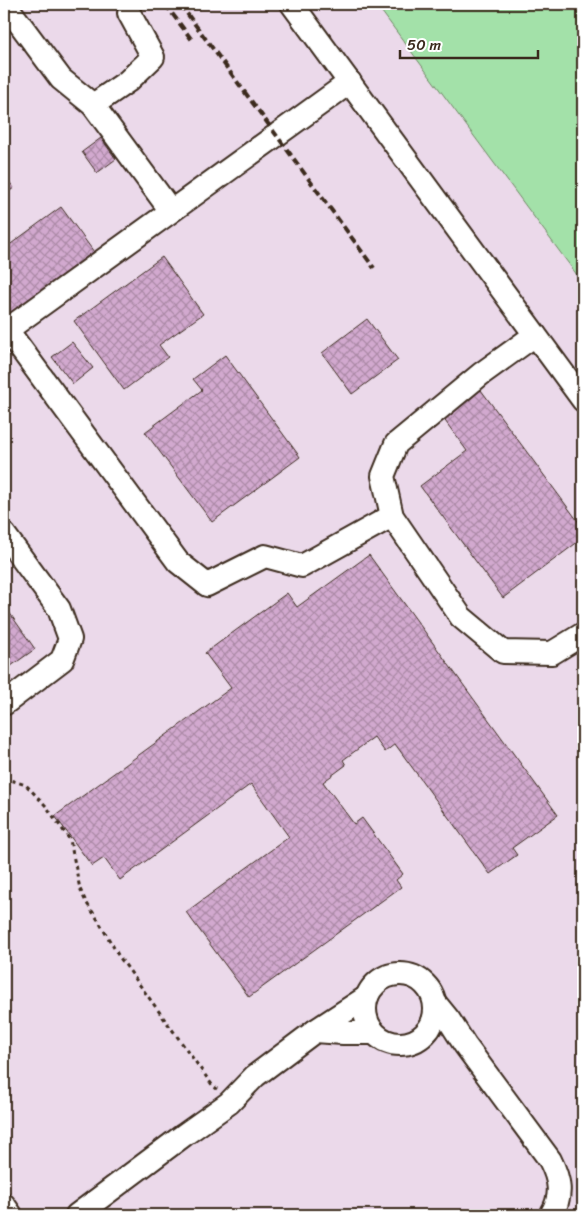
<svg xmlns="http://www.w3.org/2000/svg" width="587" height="1219" font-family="Sriracha,sans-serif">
<defs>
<pattern id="building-cross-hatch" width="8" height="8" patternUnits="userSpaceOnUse" patternTransform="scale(1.25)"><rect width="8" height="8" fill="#d2a9cf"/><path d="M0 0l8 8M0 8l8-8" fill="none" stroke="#ac8aa7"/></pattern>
</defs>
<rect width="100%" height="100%" fill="#f6eef5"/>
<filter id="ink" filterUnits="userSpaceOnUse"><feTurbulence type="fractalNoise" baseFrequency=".02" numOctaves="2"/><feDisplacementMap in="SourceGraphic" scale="10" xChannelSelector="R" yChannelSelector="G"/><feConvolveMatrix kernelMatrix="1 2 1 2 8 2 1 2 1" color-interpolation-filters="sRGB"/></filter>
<g filter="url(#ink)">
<!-- built -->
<path fill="#ebd9ea" d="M4,4H376L583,283V1215H4Z"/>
<!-- green -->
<path fill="#a3e1a9" stroke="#6f8664" d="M376,4H583V283Z"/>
<!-- building -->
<g fill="url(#building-cross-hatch)" stroke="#3b2a1e">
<path d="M101,138L116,159L97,173L82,152Z"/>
<path d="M4,175L14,188L4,195Z"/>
<path d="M61,207L94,252L4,318V249Z"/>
<path d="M162,257L203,314L159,345L168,357L124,390L74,321Z"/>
<path d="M367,319L398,360L352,394L322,353Z"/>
<path d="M72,342L93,368L73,384L52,357Z"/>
<path d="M225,355L300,457L212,522L145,432L202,390L193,379Z"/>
<path d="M478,386L583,528V538L503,598L420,486L467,451L440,414Z"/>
<path d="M369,555L558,815L512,848L517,855L490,874L395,744L385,752L374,737L343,760L346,765L323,782L354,824L362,818L403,874L396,880L401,887L249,997L186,912L289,837L251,784L120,880L104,858L92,866L55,816L231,688L205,653L287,593L297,607Z"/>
<path d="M4,605L35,649L4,671Z"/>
</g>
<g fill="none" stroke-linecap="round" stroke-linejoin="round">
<!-- minor casing -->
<g stroke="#3b2a1e" stroke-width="26">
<g id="minor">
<path d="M5,4L61,79L93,105"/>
<path d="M292,4L583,400"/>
<path d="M129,13L153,57L128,81L93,105L171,211"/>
<path d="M7,330L178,562L207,585L265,556L302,566L392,516"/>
<path d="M4,332L350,82"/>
<path d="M535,335L481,374L396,444L383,476L392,516L461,617L503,652L552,653L583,634"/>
<path d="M4,534L59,609L70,639L62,660L4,704"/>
<circle cx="400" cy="1009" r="35"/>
<path d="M436,1004L449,1020L465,1045L550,1160C560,1180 563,1196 551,1215"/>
<path d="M315,1031L343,1033H374"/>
<path d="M4,1205L11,1215"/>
<path d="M77,1215L184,1135L222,1108L229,1103L255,1076L315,1031L367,997"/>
</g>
</g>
<!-- path -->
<path stroke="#3b2a1e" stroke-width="3" stroke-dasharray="4 4" stroke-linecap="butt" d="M4,778L26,785L46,806L70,840L80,889L86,902L98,920L118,955L213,1086L217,1089"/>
<!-- minor -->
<use href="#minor" stroke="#fff" stroke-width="22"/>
<!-- rail -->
<g stroke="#3b2a1e" stroke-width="4" stroke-dasharray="8 4" stroke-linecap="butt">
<path d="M165,4L192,40"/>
<path d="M180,4L374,268"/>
</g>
</g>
</g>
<!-- margin -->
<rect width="587" height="1219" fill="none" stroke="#fff" stroke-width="20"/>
<rect x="10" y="10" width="567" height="1199" fill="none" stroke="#3b2a1e" stroke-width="2" filter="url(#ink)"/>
<!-- scale -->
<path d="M400 50v8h138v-8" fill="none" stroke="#3b2a1e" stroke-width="2.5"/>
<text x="407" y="50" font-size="15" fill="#3b2a1e" stroke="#ffffff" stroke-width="4" paint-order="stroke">50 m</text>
</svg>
